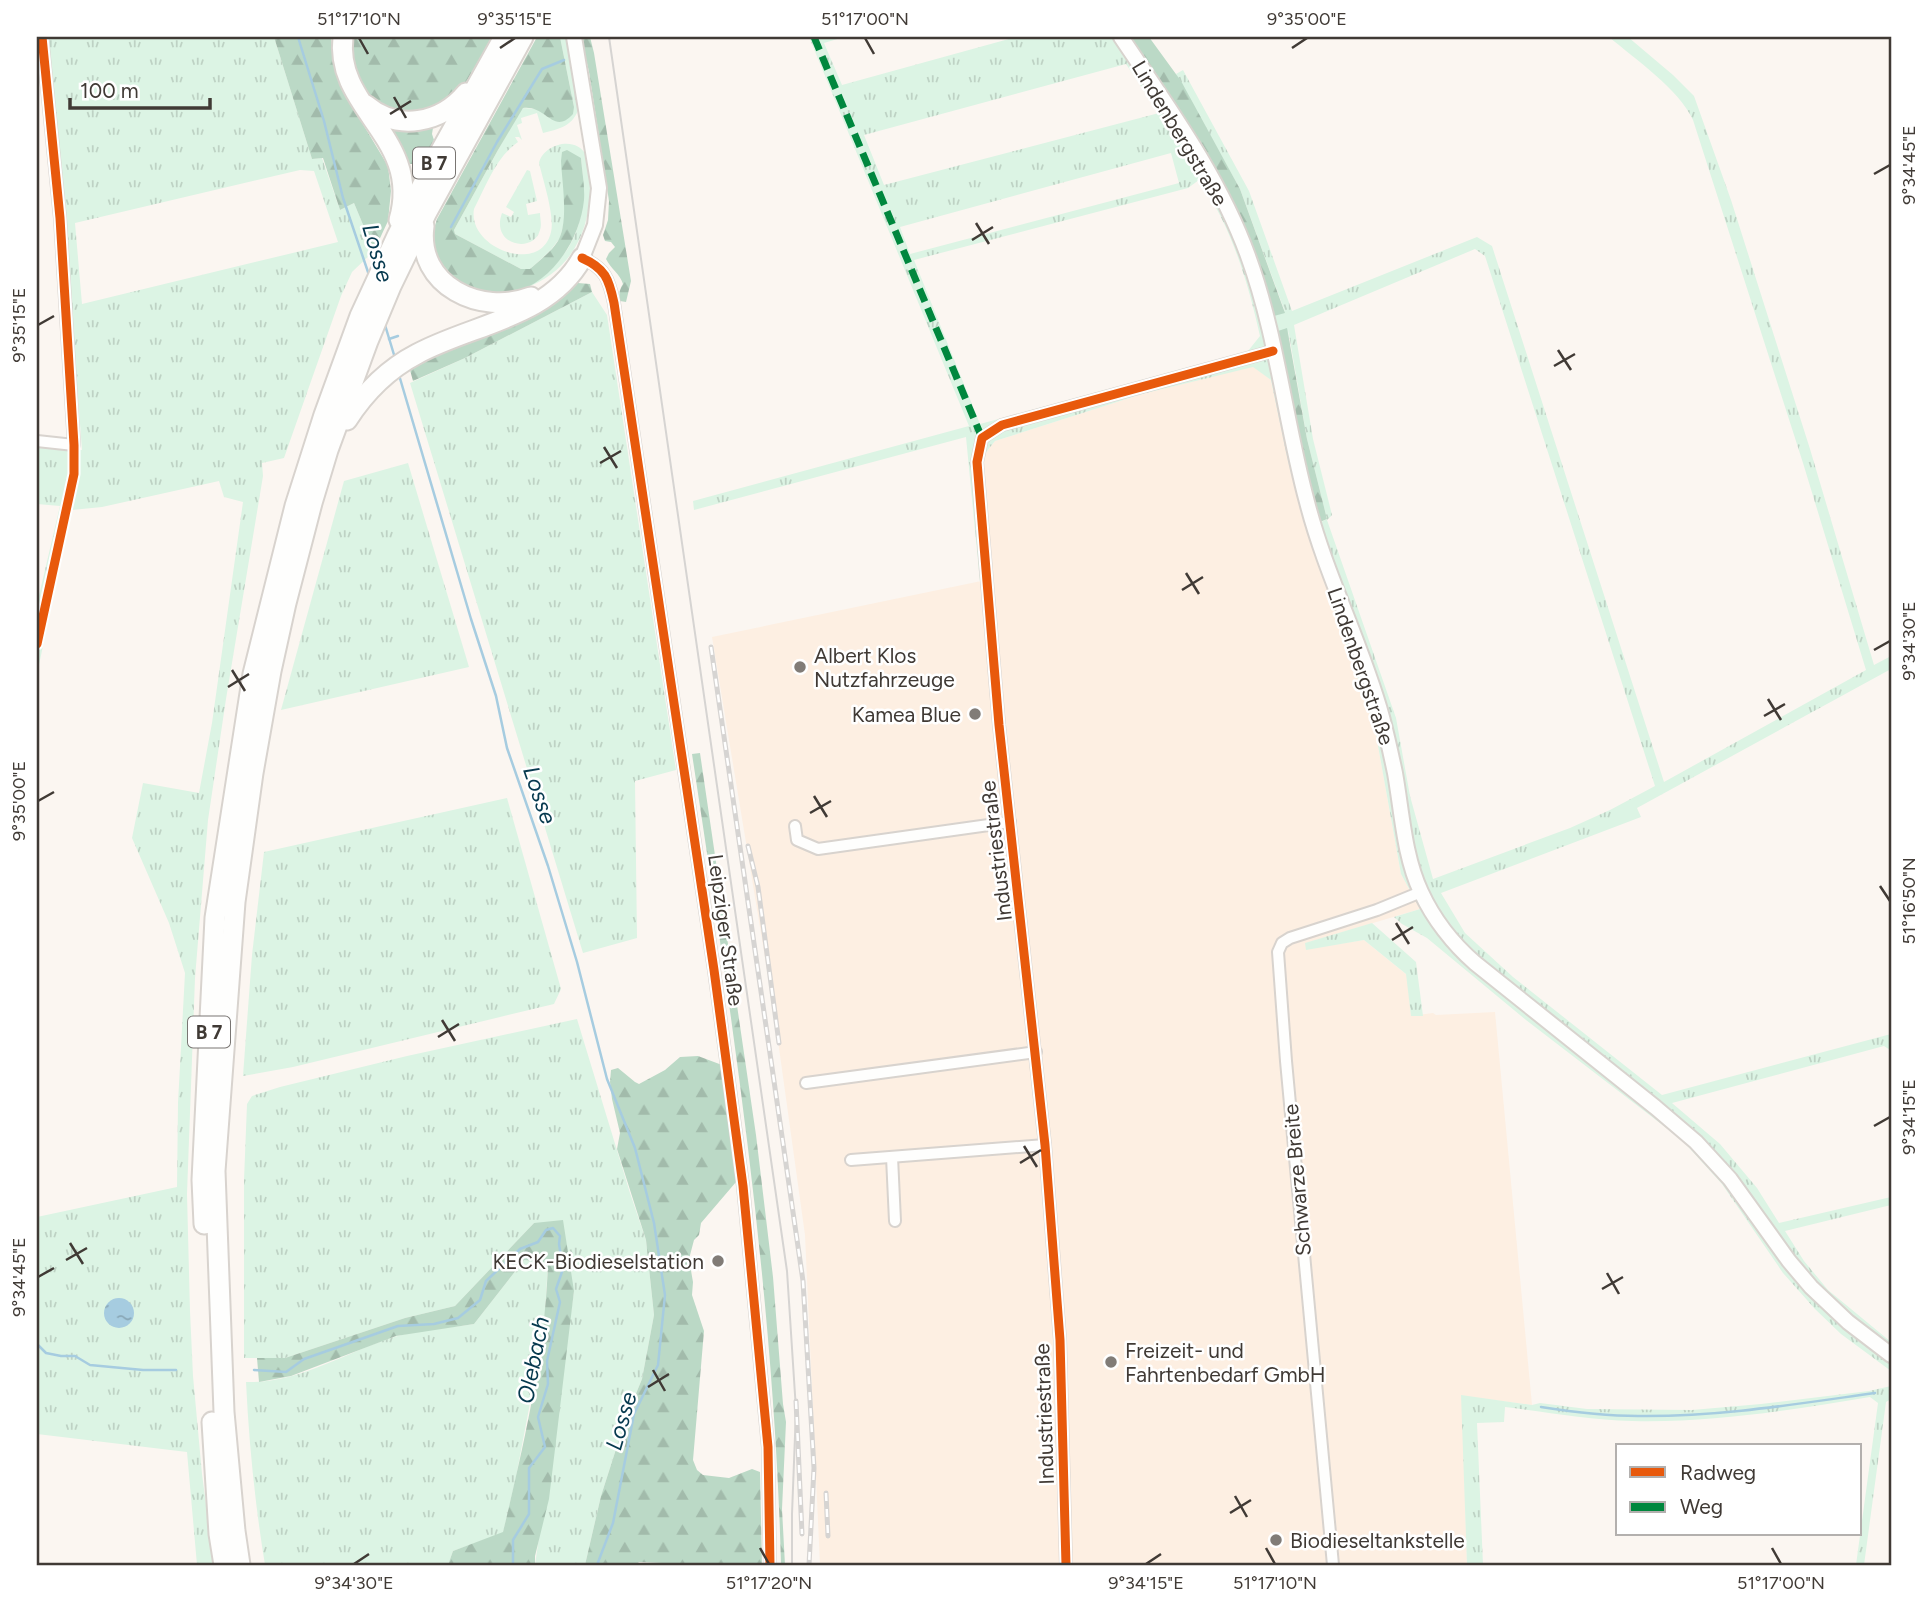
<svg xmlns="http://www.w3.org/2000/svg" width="1928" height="1602" font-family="Figtree,sans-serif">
<defs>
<pattern id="grass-tufts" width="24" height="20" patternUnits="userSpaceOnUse" patternTransform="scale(1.75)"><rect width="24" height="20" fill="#dcf4e4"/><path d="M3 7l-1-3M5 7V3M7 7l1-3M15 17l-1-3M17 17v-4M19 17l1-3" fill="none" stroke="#bed2c4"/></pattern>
<pattern id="forest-firs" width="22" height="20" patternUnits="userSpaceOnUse" patternTransform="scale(1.75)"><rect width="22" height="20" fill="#bbd9c6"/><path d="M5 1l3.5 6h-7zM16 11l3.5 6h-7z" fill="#a2bbab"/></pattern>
<pattern id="water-ripples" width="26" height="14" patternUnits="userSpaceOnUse" patternTransform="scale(1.75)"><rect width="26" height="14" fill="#a6cce0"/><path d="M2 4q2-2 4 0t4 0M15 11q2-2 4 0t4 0" fill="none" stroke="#89a7b6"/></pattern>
</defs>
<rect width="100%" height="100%" fill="#fbf6f1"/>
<!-- built -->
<path fill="#fdefe2" d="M1253,366L1271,380L1288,461L1304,521L1375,729L1401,874L1420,909L1306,943V949L1364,940L1407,975L1411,1016L1433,1013L1436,1015L1495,1012L1532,1405L1462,1396L1467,1565H820L805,1235L774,1012L712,637L991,579L983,456L995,441L1142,394Z"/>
<!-- grass -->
<g fill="url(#grass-tufts)" fill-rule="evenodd">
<path d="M46,37H274L312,159L322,158L340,210L354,203L374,251L352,272L341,296L284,458L262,463L263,476L226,699L208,820L195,978L187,1194L190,1311L193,1376L202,1474L214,1565H197L187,1452L37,1434V1217L177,1187L178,1103L185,973L169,923L132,838L143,783L199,793L212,723L243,502L224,497L219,481L102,507L72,510L37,674V604L60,506L37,504V445L82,450L64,212ZM300,170L314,171L338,242L82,304L75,223Z"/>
<path d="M560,37H567L579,107C574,126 559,129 543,133L537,113L521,118L522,123L517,125L522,140L519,137H515L518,142C496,157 486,186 474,209C467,248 541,276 551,232C555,216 543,180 539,163C543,144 576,135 586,155C590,163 590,178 590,187C590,234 569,273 523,289C578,256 588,219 581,158L560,238L550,251L530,269H521L455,234L454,230L519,112L523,108L537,109L551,119L574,107Z"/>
<path d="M809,37H844L824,43L842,85L1016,37H1128L1285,312L1240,189L1176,74L1183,70L1249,191L1292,311L1477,237L1492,246L1664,782L1866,670L1803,463L1693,120C1679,89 1635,59 1609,37H1628L1673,75L1694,96L1731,200L1810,449L1874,665L1891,656V669L1637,808L1641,817L1441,893L1465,933L1513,977L1662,1095L1891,1034V1054L1890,1050L1884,1046L1672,1103L1720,1144L1757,1188L1779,1223L1891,1197V1205L1785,1231L1804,1261L1828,1290L1891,1342V1371L1841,1334L1815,1309L1783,1273L1722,1184L1682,1140L1526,1020L1427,938L1402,924L1394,917L1420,909L1401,874L1375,729L1304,521L1288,461L1271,380L1253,367L1142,394L995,441L983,456L992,579L980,582L966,437L694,510L693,501L969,426ZM1126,64L1159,113L884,185L864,135ZM1171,153L1179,183L910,254L900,227ZM1199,180C1231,225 1248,282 1260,336L1248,351L980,424L914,260L1188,188ZM1475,249L1485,256L1655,786L1610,810L1570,828L1433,879L1410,796L1396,718L1327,520L1332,515L1313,439L1294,325ZM1288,329L1307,439L1327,519L1321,522L1299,441Z"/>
<path d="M527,170L530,171L537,201L526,204L528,215L540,213C540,218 542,225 540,230C534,254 490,246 502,213L511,217L514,212L506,207Z"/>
<path d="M592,292L607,315L676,770L635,781L637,938L583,953L410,383L465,358Z"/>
<path d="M408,463L469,667L281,710L344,481Z"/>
<path d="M507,798L561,989L554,1004L293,1067L243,1076L252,955L264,852Z"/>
<path d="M1372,923L1416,962L1423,1016H1411L1406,974L1364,940L1306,950L1305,943Z"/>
<path d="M577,1019L630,1193L646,1240L654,1315L642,1379L626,1418L601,1496L585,1565H535L574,1291L534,1223L455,1306L405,1318L285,1358H244V1180L247,1104L252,1096L280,1087L407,1056Z"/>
<path d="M524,1260L548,1263L544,1329L516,1477L503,1533L453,1551L448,1565H265C255,1504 249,1444 246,1382C298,1384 346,1352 394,1337C419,1330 448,1328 474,1324Z"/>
<path d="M1891,1386V1399L1886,1402L1864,1565H1856L1878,1403L1870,1397C1792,1410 1712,1423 1632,1421C1589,1420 1547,1412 1505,1407L1504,1422L1477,1423L1483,1565H1467L1461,1395L1532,1405L1540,1403L1587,1409L1692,1410L1761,1404L1869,1391Z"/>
</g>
<!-- forest -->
<g fill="url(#forest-firs)">
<path d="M274,37H331L334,65L342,89L388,166L391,191L388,221L374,251L354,203L340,210L323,158L312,159Z"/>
<path d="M349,37H492L468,79L454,97L443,105L414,113L386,109L362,91L348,43Z"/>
<path d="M537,37H560L574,107L573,114C553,136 547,105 523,108L498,150L454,230L455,234L521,269H530C540,260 551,252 558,241C569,222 562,183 561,161L562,152L567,150L581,158C582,172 585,186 584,200C580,240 552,283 512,293C480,301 432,277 432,240C432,233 435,226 437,219Z"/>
<path d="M581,37H590L594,53L631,281L626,302L620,301C619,294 619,290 623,284C620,274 611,269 606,259L609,253L615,247L611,242L605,241L603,235L608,220L609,201L589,72Z"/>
<path d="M1128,37H1149L1181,81L1240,189L1285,313L1274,316L1247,237Z"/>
<path d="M384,121L430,125L433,128L432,134L434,140L427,155L420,158L415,164H406Z"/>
<path d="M578,283L590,284L592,292L465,358L413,381L410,370L440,353L511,325Z"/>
<path d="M1287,328L1307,439L1327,519L1320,522L1299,441L1278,331Z"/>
<path d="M700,753L756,1135L773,1277L783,1404L786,1422L782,1509L785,1565H781C774,1293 733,1023 692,754Z"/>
<path d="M698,1056L722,1065L736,1178V1182L701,1223L699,1235L694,1240L689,1259L693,1282L692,1295L704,1331L693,1460L697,1470L703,1475L729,1478L752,1469L760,1472L762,1565H707L639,1562L636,1565H585L601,1496L626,1418L642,1379L654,1315L646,1240L617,1149L620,1133L612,1099L610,1082L611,1070L618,1068L635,1082L639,1084L665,1070L680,1057Z"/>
<path d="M563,1220L574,1291L549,1499L535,1556V1565H448L453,1551L503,1532C524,1444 545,1354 548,1263L524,1260L474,1324L396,1336L291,1376L259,1382L257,1358H285L405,1318L455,1306L534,1223Z"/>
</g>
<!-- water -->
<circle fill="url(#water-ripples)" cx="119" cy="1313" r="15"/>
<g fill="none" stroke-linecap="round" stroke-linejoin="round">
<!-- stream -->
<g stroke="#a6cce0" stroke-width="2.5">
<path d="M298,37L324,121L343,198L369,275"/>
<path d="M451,227L497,142L542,69L564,60"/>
<path d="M385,325L395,358"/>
<path d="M389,339L398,336"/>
<path d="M399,375L471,619L496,696L507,748L548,866L577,962L607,1079L635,1148L654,1223L665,1295L658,1365L634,1414L613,1523L597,1565"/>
<path d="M37,1344L46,1353L61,1356H75L90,1365L143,1370H176"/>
<path d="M254,1370L286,1372L304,1359L398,1326L434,1324L458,1318L480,1300L486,1281L520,1249L538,1242L546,1230L553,1228L560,1236L559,1244L563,1269L556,1289L560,1302L547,1361L548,1384L538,1417L545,1447L529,1468V1514L513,1540V1565"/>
<path d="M1541,1407C1573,1412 1605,1416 1638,1416C1718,1417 1796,1404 1875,1393"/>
</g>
<!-- street casing -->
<g stroke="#d8d3ce" stroke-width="14">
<g id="street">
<path d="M582,258C605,268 609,279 614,303L714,970L743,1186L768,1447L770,1565"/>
<path d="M37,441L74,445L60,218L42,37"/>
<path d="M795,826L797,840L818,849L1010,822"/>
<path d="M806,1083L1036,1052"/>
<path d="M892,1157L895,1221"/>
<path d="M851,1160L1045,1145"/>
<path d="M1066,1565L1060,1340L1045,1145L999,725L977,462L982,438L1002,425L1273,351"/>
<path d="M1333,1565L1286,1061L1278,952L1282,943L1290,938L1377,910L1421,892"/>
</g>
</g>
<!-- secondary casing -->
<g stroke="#d8d3ce" stroke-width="18">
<g id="secondary">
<path d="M574,37L599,188L595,225L582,258"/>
<path d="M1121,37C1168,107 1219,176 1248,256C1277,335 1285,421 1307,502C1326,576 1362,644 1382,717C1387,736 1391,754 1395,773C1402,812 1404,856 1421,892C1433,918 1453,944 1475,963L1655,1107L1696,1142L1730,1179L1789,1261L1811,1287L1848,1322L1891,1355"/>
</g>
</g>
<!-- highway casing -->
<g stroke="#d8d3ce" stroke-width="23">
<g id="highway">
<path d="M343,37C334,109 423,138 399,220"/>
<path d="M366,105C398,132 441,123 466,93"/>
<path d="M424,226C416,286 481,316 531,297"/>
<path d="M347,420C365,392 388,369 417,354C472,324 549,318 582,258"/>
<path d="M204,1224L202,1180L215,918L253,674L295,506L324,415L360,316L397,236L430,170L504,37"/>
<path d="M212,1422L219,1534L224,1565"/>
<path d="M240,1565L235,1531L224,1412L215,1171L235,902L253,773L271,671L286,603L312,503L328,450L368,341L391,286L426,214L523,37"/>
</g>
</g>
<!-- street -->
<use href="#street" stroke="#fefefd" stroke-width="10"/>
<!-- secondary -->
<use href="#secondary" stroke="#fefefd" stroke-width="14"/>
<!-- highway -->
<use href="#highway" stroke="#fefefd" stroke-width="19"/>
<!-- tram -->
<path stroke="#d6d4d2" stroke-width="2" d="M609,37L787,1271L796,1410L792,1514V1565"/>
<!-- rail casing -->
<g stroke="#d6d4d2" stroke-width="5">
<g id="rail">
<path d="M711,647L803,1281L814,1468L809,1565"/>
<path d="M748,846L758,887L779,1043"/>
<path d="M796,1401L802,1534"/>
<path d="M826,1493L828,1536"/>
</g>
</g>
<!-- rail -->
<use href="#rail" stroke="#fff" stroke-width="2.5" stroke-dasharray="8" stroke-linecap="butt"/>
<!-- quiet -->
<path stroke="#00873e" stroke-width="7" stroke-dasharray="14 7" stroke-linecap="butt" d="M814,37L982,438"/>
<!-- cycleway casing -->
<g stroke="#fff" stroke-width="13">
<g id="cycleway">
<path d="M582,258C605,268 609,279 614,303L714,970L743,1186L768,1447L770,1565"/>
<path d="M37,644L74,474V445L60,218L42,37"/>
<path d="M1066,1565L1060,1340L1045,1145L999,725L977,462L982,438L1002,425L1273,351"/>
</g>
</g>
<!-- cycleway -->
<use href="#cycleway" stroke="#e8590c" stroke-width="9"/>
</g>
<!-- ticks -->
<path fill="none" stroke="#403a35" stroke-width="2.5" d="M359,38L368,54M865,38L874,54M500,48L515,38M1292,48L1307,38M394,97L406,118M390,114L411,101M1874,174L1890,165M976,223L989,244M972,240L993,227M38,325L54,316M1558,350L1571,370M1554,366L1575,354M604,447L617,468M600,463L621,451M1186,573L1199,594M1182,590L1203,577M1874,650L1890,641M232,670L245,691M228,687L249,674M1768,699L1781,720M1764,716L1785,704M814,796L827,817M38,801L54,792M810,813L831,801M1880,886L1890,901M1396,923L1409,944M1392,940L1413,927M442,1020L455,1041M438,1037L459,1024M1874,1126L1890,1117M1024,1146L1037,1167M1020,1163L1041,1150M70,1243L83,1264M66,1260L87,1248M1607,1273L1619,1294M38,1277L54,1268M1602,1289L1623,1277M653,1370L665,1391M648,1387L669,1374M1235,1496L1247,1517M1230,1513L1251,1500M760,1548L769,1564M1266,1548L1275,1564M1772,1548L1781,1564M354,1564L369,1554M1146,1564L1161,1554"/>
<!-- markers -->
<g fill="#817c77" stroke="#fff" stroke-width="2.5">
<circle cx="800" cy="667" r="7"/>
<circle cx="975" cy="714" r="7"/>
<circle cx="718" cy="1261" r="7"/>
<circle cx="1111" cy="1362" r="7"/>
<circle cx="1276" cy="1540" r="7"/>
</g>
<g text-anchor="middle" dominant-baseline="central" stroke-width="5" stroke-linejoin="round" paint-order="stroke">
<!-- shield labels -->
<g fill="#fff" stroke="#797572" stroke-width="2">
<rect x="413" y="147.5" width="42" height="31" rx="5"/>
<rect x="188" y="1016.5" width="42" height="31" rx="5"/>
</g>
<g font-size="19" font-weight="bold" fill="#403a35">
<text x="434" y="163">B 7</text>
<text x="209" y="1032">B 7</text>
</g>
<!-- street labels -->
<g font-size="21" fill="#403a35" stroke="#fff">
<text transform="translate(1180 133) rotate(59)">Lindenbergstraße</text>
<text transform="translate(1361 666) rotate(71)">Lindenbergstraße</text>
<text transform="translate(996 851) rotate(-97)">Industriestraße</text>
<text transform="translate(726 930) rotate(82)">Leipziger Straße</text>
<text transform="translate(1297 1180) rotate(-95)">Schwarze Breite</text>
<text transform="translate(1044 1414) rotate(-92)">Industriestraße</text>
</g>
<!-- poi labels -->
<g font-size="21" fill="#403a35" stroke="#fff" text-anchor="start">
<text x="814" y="655">Albert Klos<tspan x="814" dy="24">Nutzfahrzeuge</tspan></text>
<text x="961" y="714" text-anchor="end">Kamea Blue</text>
<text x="704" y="1261" text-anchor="end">KECK-Biodieselstation</text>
<text x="1125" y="1350">Freizeit- und<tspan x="1125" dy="24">Fahrtenbedarf GmbH</tspan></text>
<text x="1290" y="1540">Biodieseltankstelle</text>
</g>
<!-- water labels -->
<g font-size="23" font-style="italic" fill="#06394e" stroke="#fff">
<text transform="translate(378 253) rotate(74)">Losse</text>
<text transform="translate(540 795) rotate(71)">Losse</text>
<text transform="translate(533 1360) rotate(-79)">Olebach</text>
<text transform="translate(621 1421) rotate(-74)">Losse</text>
</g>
</g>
<!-- border -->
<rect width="1928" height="1602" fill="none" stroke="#ffffff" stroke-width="77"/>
<!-- legend -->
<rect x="1616" y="1444" width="245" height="91" fill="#ffffff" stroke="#b3b0ae" stroke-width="2"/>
<rect x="1630" y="1467" width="35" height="10" fill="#e8590c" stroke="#b3b0ae" stroke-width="2"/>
<text x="1680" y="1480" font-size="21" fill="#403a35">Radweg</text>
<rect x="1630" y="1502" width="35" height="10" fill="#00873e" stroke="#b3b0ae" stroke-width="2"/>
<text x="1680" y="1514" font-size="21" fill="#403a35">Weg</text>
<!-- scale -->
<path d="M70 98v10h140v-10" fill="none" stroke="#403a35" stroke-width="3.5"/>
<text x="80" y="98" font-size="21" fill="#403a35" stroke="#ffffff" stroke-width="5" paint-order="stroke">100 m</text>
<rect x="38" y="38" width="1852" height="1526" fill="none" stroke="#403a35" stroke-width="2.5"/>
<g font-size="18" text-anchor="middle" fill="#403a35">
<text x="359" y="25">51°17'10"N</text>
<text x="515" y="25">9°35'15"E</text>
<text x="865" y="25">51°17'00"N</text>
<text x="1307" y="25">9°35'00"E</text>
<text transform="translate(1909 165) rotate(-90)" y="6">9°34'45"E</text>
<text transform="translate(19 325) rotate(-90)" y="6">9°35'15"E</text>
<text transform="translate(1909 641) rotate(-90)" y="6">9°34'30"E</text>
<text transform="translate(19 801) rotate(-90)" y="6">9°35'00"E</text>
<text transform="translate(1909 901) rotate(-90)" y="6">51°16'50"N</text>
<text transform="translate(1909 1117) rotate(-90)" y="6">9°34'15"E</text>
<text transform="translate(19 1277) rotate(-90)" y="6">9°34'45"E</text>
<text x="354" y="1589">9°34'30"E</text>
<text x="769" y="1589">51°17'20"N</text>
<text x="1146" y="1589">9°34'15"E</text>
<text x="1275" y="1589">51°17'10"N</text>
<text x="1781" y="1589">51°17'00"N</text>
</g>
</svg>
